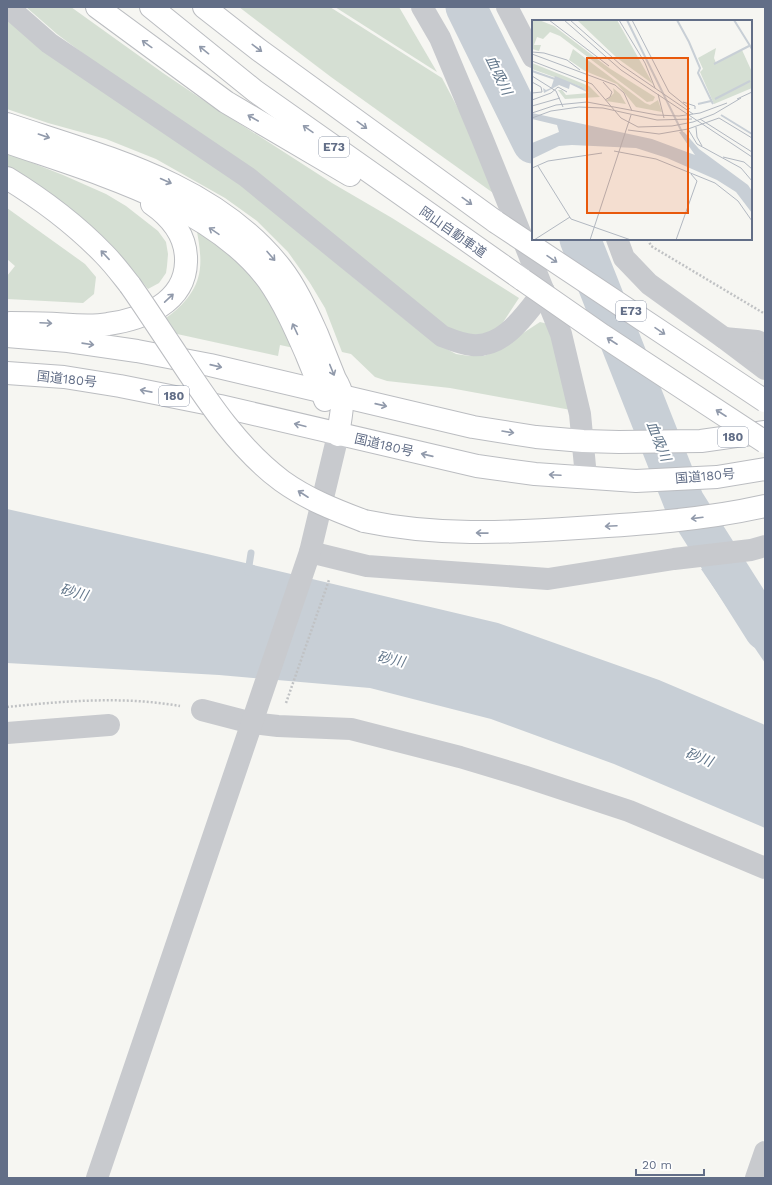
<svg xmlns="http://www.w3.org/2000/svg" width="772" height="1185" font-family="'Work Sans','Noto Sans JP',sans-serif">
<rect width="100%" height="100%" fill="#f6f6f2"/>
<!-- green -->
<g fill="#d5dfd3">
<path d="M26,7H71L163,73L206,102L332,183L392,218L519,298L500,327L492,334L459,336L57,34Z"/>
<path d="M239,7H330L442,78L482,154L503,200L331,77Z"/>
<path d="M335,7H399L437,72Z"/>
<path d="M7,19L253,193L360,283L417,329L441,346L456,354L469,356H484L496,351L540,322L548,324L571,410L450,388L387,381L375,377L351,354L342,352L325,308L310,283L288,252L257,221L225,198L156,159L106,139L48,123L7,109Z"/>
<path d="M7,153L63,175L106,194L126,206L158,231L166,242L168,254L167,266L166,273L159,283L148,289L126,262L105,240L7,166Z"/>
<path d="M7,208L85,264L96,277L94,294L83,303L7,299V276L15,266L7,259Z"/>
<path d="M196,226C221,245 250,269 266,296C277,312 285,330 294,348L280,345L278,356L145,327V324C148,324 152,324 155,323C172,318 194,295 198,278C203,262 199,243 196,226Z"/>
</g>
<!-- water -->
<g fill="#c8cfd6">
<path d="M7,509L207,554L498,623L659,680L765,725V828L614,764L491,719L370,688L219,675L7,663Z"/>
<path d="M740,564L765,599V663L701,569Z"/>
</g>
<g fill="none" stroke-linecap="round" stroke-linejoin="round">
<!-- stream -->
<path stroke="#c8cfd6" stroke-width="7" d="M248,572L251,553"/>
<!-- river -->
<g stroke="#c8cfd6" stroke-width="41">
<path d="M466,7L533,143"/>
<path d="M580,239L684,502L765,630"/>
</g>
<!-- highway casing -->
<g stroke="#bbbdc1" stroke-width="24">
<g id="highway">
<path d="M97,7L226,102L350,175"/>
<path d="M151,7L255,91L523,280"/>
<path d="M204,7L259,50L496,222"/>
<path d="M7,124C105,157 214,183 281,268C296,287 307,312 317,334C323,349 329,364 335,379C338,384 341,390 342,396C344,403 339,426 338,435"/>
<path d="M7,142C93,172 212,204 268,280C284,303 295,328 306,353C312,368 319,384 325,400"/>
<path d="M7,178C43,200 75,224 104,254C114,264 122,275 130,285"/>
<path d="M10,323C25,323 41,323 56,324C73,325 91,327 108,324C143,319 185,303 186,262C187,237 172,218 152,204"/>
<path d="M7,336L68,341L137,351L210,365L473,427L536,437L583,441L619,442L701,441L765,432"/>
<path d="M7,373L64,377L120,386L220,406L477,466L535,474L636,481L717,477L765,469"/>
<path d="M364,521C435,536 506,533 578,528C641,524 703,520 765,506"/>
</g>
</g>
<!-- path -->
<g stroke="#c0c2c4" stroke-width="2.5" stroke-dasharray="2 2" stroke-linecap="butt">
<path d="M648,239L651,246L765,314"/>
<path d="M286,703L329,580"/>
<path d="M7,707C64,701 123,696 180,706"/>
</g>
<!-- minor -->
<g stroke="#c8cace" stroke-width="22">
<path d="M8,7L49,43L247,177L442,336C452,340 461,344 472,345C505,348 526,313 544,291"/>
<path d="M422,7L440,38L482,138L561,334L580,414L586,477"/>
<path d="M507,7L533,57"/>
<path d="M617,239L624,258L649,284L724,338L765,369"/>
<path d="M724,338L757,341L765,344"/>
<path d="M310,552L367,566L548,579L674,559L751,550L765,546"/>
<path d="M202,710L252,723L278,726L351,729L460,757L523,776L629,811L765,868"/>
<path d="M7,733L109,725"/>
<path d="M97,1178L310,552L338,435"/>
<path d="M756,1178L765,1152"/>
</g>
<!-- highway -->
<use href="#highway" stroke="#fff" stroke-width="22"/>
<!-- highway-bridge casing -->
<g stroke="#bbbdc1" stroke-width="24" stroke-linecap="butt">
<g id="highway-bridge">
<path d="M496,222L765,401"/>
<path d="M523,280L602,335L765,442"/>
<path d="M130,285C144,305 157,325 171,346C203,394 235,446 282,481C307,499 335,510 364,521"/>
</g>
</g>
<!-- highway-bridge -->
<use href="#highway-bridge" stroke="#fff" stroke-width="22"/>
</g>
<!-- one-way arrows -->
<defs><path id="oneway-shaft" d="M-6 0H5M1.5-3L5.5 0L1.5 3" fill="none" stroke-width="1.6" stroke-linecap="round" stroke-linejoin="round"/></defs>
<g stroke="#919aab">
<use href="#oneway-shaft" transform="translate(147 44) rotate(-144)"/>
<use href="#oneway-shaft" transform="translate(257 48) rotate(37)"/>
<use href="#oneway-shaft" transform="translate(204 50) rotate(-141)"/>
<use href="#oneway-shaft" transform="translate(253 118) rotate(-150)"/>
<use href="#oneway-shaft" transform="translate(362 125) rotate(36)"/>
<use href="#oneway-shaft" transform="translate(308 129) rotate(-145)"/>
<use href="#oneway-shaft" transform="translate(44 136) rotate(19)"/>
<use href="#oneway-shaft" transform="translate(166 181) rotate(24)"/>
<use href="#oneway-shaft" transform="translate(467 201) rotate(36)"/>
<use href="#oneway-shaft" transform="translate(214 231) rotate(-146)"/>
<use href="#oneway-shaft" transform="translate(105 255) rotate(-133)"/>
<use href="#oneway-shaft" transform="translate(271 256) rotate(49)"/>
<use href="#oneway-shaft" transform="translate(552 259) rotate(34)"/>
<use href="#oneway-shaft" transform="translate(169 298) rotate(-43)"/>
<use href="#oneway-shaft" transform="translate(46 323) rotate(3)"/>
<use href="#oneway-shaft" transform="translate(295 329) rotate(-115)"/>
<use href="#oneway-shaft" transform="translate(660 331) rotate(34)"/>
<use href="#oneway-shaft" transform="translate(612 341) rotate(-147)"/>
<use href="#oneway-shaft" transform="translate(88 344) rotate(8)"/>
<use href="#oneway-shaft" transform="translate(216 366) rotate(13)"/>
<use href="#oneway-shaft" transform="translate(332 370) rotate(68)"/>
<use href="#oneway-shaft" transform="translate(146 391) rotate(-169)"/>
<use href="#oneway-shaft" transform="translate(381 405) rotate(13)"/>
<use href="#oneway-shaft" transform="translate(721 413) rotate(-147)"/>
<use href="#oneway-shaft" transform="translate(300 425) rotate(-166)"/>
<use href="#oneway-shaft" transform="translate(508 432) rotate(9)"/>
<use href="#oneway-shaft" transform="translate(427 455) rotate(-167)"/>
<use href="#oneway-shaft" transform="translate(555 475) rotate(-177)"/>
<use href="#oneway-shaft" transform="translate(303 494) rotate(-147)"/>
<use href="#oneway-shaft" transform="translate(697 518) rotate(173)"/>
<use href="#oneway-shaft" transform="translate(611 526) rotate(177)"/>
<use href="#oneway-shaft" transform="translate(482 533) rotate(-179)"/>
</g>
<g text-anchor="middle" dominant-baseline="central" stroke-width="4" stroke-linejoin="round" paint-order="stroke">
<!-- shield labels -->
<g fill="#fff" stroke="#919aab" stroke-width="1">
<rect x="319" y="137" width="30" height="20" rx="3"/>
<rect x="616" y="301" width="30" height="20" rx="3"/>
<rect x="159" y="386" width="30" height="20" rx="3"/>
<rect x="718" y="427" width="30" height="20" rx="3"/>
</g>
<g font-size="12" font-weight="bold" fill="#626e87">
<text x="334" y="147">E73</text>
<text x="631" y="311">E73</text>
<text x="174" y="396">180</text>
<text x="733" y="437">180</text>
</g>
<!-- street labels -->
<g font-size="13" fill="#626e87" stroke="#fff">
<text transform="translate(453 232) rotate(35)">岡山自動車道</text>
<text transform="translate(67 379) rotate(6)">国道180号</text>
<text transform="translate(384 445) rotate(13)">国道180号</text>
<text transform="translate(705 476) rotate(-5)">国道180号</text>
</g>
<!-- water labels -->
<g font-size="14" font-style="italic" fill="#63778b" stroke="#fff">
<text transform="translate(499 75) rotate(64)">血吸川</text>
<text transform="translate(659 441) rotate(68)">血吸川</text>
<text transform="translate(74 592) rotate(15)">砂川</text>
<text transform="translate(391 659) rotate(12)">砂川</text>
<text transform="translate(699 757) rotate(21)">砂川</text>
</g>
</g>
<!-- overview -->
<g transform="translate(532 20)">
<rect width="220" height="220" fill="#f6f6f2"/>
<path d="M7,0L22,6L77,48L123,77L121,81L115,82L28,16L18,12L11,19L5,17L2,25H9L7,31L0,29V1ZM45,0H85L121,64L85,38ZM184,28L182,38L184,43L210,30L220,52V68L182,84L168,52L171,49L166,38ZM41,29L113,83L118,85L126,80L130,92L104,87L85,64L53,51L37,40ZM0,43L57,66L68,77L33,79L26,70H30L34,75L57,73L50,67L0,49ZM81,68L88,74L94,84L74,81L82,73Z" fill="#d5dfd3"/>
<path d="M23,56L50,67L57,73L38,64L37,69L27,65L12,73L11,68L14,70L19,68ZM0,93L120,119L163,135L147,112H152L167,129L216,165L220,171V193L204,172L185,160L135,138L104,128L40,125L27,126L0,139V123L27,112L25,105L0,99Z" fill="#c8cfd6"/>
<path fill="none" stroke="#c8cfd6" stroke-width="2" d="M95,0L151,114M145,0L157,22L168,48L166,53L181,84M202,0L220,29M182,44L217,26M0,51L23,59M183,79L218,61M166,84L179,81M189,95L220,114"/>
<path fill="none" stroke="#b2b8c1" stroke-width="1" d="M17,0L77,46M32,0L89,50L220,137M38,0L89,45L161,94M87,0L113,43L123,68M100,0L137,72L158,89M0,32L12,33L35,40L48,50M0,34L83,65L92,73L100,91M0,41L60,64L89,98L106,107L140,106L161,102L182,94L209,78M0,56L24,71L31,87M0,62L9,67L10,72L0,73M71,62L80,72L78,77L73,80M126,74L132,98M205,79L220,72M0,80L19,73L26,67L35,72M151,82L163,86V89M0,86L28,78M0,93L24,85L55,82L125,95L147,96L168,93L195,83M0,98L19,91L47,87L71,88L125,100L160,99M168,99L220,132M164,107L165,117L170,126M156,109L165,124L209,148L220,161M96,110L127,114L156,109L187,98L220,118M82,131L124,139L183,163L206,181L220,201M191,137L212,142L220,149M6,146L39,199L99,220M0,148L16,141L70,133M2,220L38,197M58,220L99,95M144,220L165,161L159,154"/>
<path fill="#e8590c" fill-opacity="0.15" stroke="#e8590c" stroke-width="2" d="M55,38H156V193H55Z"/>
<rect width="220" height="220" fill="none" stroke="#626e87" stroke-width="2"/>
</g>
<!-- border -->
<rect width="772" height="1185" fill="none" stroke="#626e87" stroke-width="16"/>
<!-- scale -->
<path d="M636 1169v6h68v-6" fill="none" stroke="#626e87" stroke-width="2"/>
<text x="642" y="1169" font-size="12" fill="#626e87" stroke="#ffffff" stroke-width="3" paint-order="stroke">20 m</text>
</svg>
